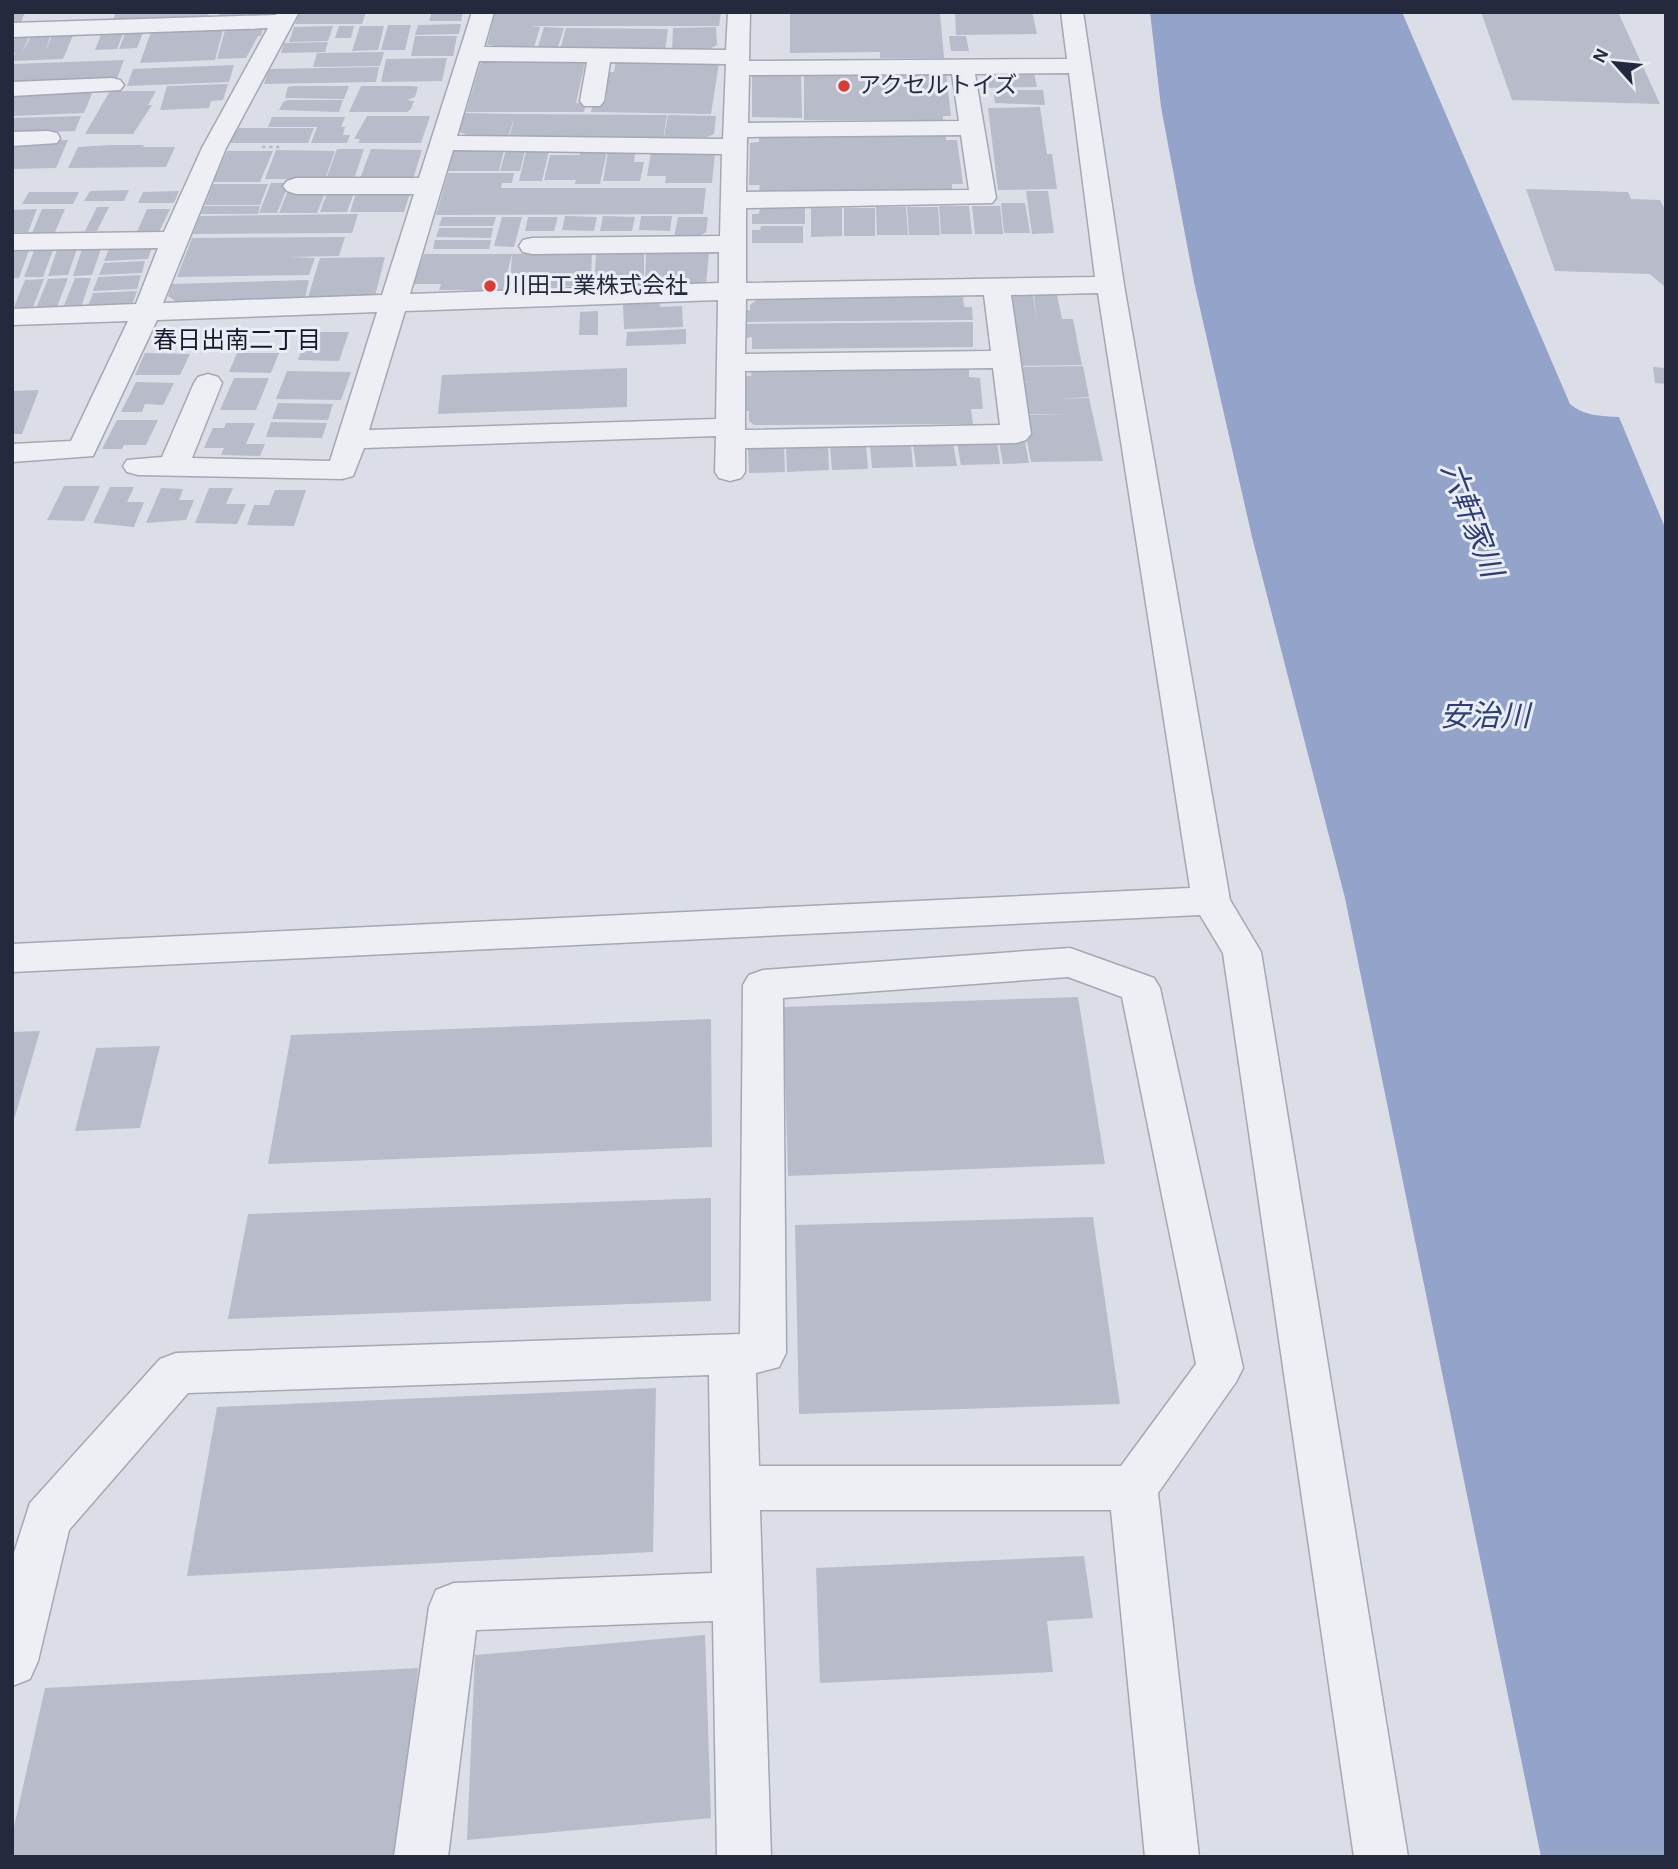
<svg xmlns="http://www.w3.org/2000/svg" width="1678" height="1869" font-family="'Alegreya Sans','Noto Sans JP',sans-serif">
<rect width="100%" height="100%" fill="#dbdee7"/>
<!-- water -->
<path fill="#93a3ca" d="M1150,12H1402L1570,404C1584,416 1601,416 1619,417L1666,530V1857H1541L1345,898L1252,537L1194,282L1161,107Z"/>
<!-- building -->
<g fill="#b8bcca">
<path d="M12,12H25L20,25L12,26Z"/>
<path d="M116,12H209L208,17L113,20Z"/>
<path d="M219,12H271L269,16L218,18Z"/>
<path d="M300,12H366L362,24H295Z"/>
<path d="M432,12H463L461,21H429Z"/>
<path d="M495,12H721L719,26H529L540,27L533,51L492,49L493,45H487Z"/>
<path d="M790,12H940L944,58H880V52L790,53Z"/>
<path d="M955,12H1032L1037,34L956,35Z"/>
<path d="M1481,12H1618L1660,104L1512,100Z"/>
<path d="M461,24L459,34L415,35L418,25Z"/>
<path d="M264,25L261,36H258L246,58L217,59L226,27Z"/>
<path d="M388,25H411L405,50H381Z"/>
<path d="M224,26L215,60L140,63L152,29Z"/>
<path d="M333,26L328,41L289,42L294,27Z"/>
<path d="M339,26H354L351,38H335Z"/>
<path d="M360,26H384L378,50L352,51Z"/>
<path d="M544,27L564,28L557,50H537Z"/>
<path d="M716,27L717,45L709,49L672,50L673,28Z"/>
<path d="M566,28L668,29L665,51L560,50Z"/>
<path d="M144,30L137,48L119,49L126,31Z"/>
<path d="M124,31L117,49L95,50L102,32Z"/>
<path d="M53,33H74L63,59L12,61L16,51L12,57V35L30,34L22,53L32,34H51L45,52Z"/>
<path d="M415,36H457L453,56H411Z"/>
<path d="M949,36H966L969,51H951Z"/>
<path d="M328,42L325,52L281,53L284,43Z"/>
<path d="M384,52L380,66L313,67L317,53Z"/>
<path d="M447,58L442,81L381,82L386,59Z"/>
<path d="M486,59L579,60L585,63L576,103H586L584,112H466L480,64Z"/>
<path d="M124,60L116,81L12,84V64Z"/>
<path d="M616,61L719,63L711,114L591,112L593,103H605L607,94H604L609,72H614Z"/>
<path d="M234,65L229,82L127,86L133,69Z"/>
<path d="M379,67L376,82L264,84L269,69Z"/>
<path d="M801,73L802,118L752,117V77L757,74Z"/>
<path d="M946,73L951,116H943V120H804V74Z"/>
<path d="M984,73H1034L1037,87L986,88Z"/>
<path d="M228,84L223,100L211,101L209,108L160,110L167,86Z"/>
<path d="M293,86H349L344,99L285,98L288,87Z"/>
<path d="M361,86H413L418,87L415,97L407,100L414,101L411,109L407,112H349Z"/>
<path d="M993,90H1043L1045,105L995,103Z"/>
<path d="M93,91L84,113L12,116V94Z"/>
<path d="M110,91H156L148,105H152L133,134H85Z"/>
<path d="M288,100H343L339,112L279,110L283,102Z"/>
<path d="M1040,107L1047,154H1052L1057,189L998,190L988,108Z"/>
<path d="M465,113L515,114L667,115L663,140L509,138L515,116L508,137L470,136L459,132Z"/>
<path d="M668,115L716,116L714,134L707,137H664Z"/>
<path d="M81,116L75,131L12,133V118Z"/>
<path d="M367,116H430L421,143H358L360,139H354Z"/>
<path d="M272,117H345L341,127H345L343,135H350L347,143H311L317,127H268Z"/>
<path d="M237,128H314L308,143H230Z"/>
<path d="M946,136V140H957L963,184H952V190L759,192L760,185H749L750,143L759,142V137Z"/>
<path d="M57,140H68L56,168L12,169V146L56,144Z"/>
<path d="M111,145H144L143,147H175L166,167L68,168L78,147Z"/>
<path d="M337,149H364L354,179H326Z"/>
<path d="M371,149L422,150L413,179H360Z"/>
<path d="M276,150L335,151L325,179H265Z"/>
<path d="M454,150H504L499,171H448Z"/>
<path d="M506,150H525L520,171H500Z"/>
<path d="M227,151H273L260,182H213Z"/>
<path d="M526,151H549L542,181H519Z"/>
<path d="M581,151H607L600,184H575L576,180H544L550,155H580Z"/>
<path d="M608,152H635L634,162H644L640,181H603Z"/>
<path d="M651,153H715L712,183H665L666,176H647Z"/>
<path d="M448,173H514L512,183H502L501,188H706L703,214L436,215Z"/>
<path d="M271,183H289L277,213H259Z"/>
<path d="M213,184H268L260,205H205Z"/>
<path d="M1526,189L1628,192L1631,199L1660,200L1666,212V288L1650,274L1555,271Z"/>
<path d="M129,190L124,201H84L90,191Z"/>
<path d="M179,191L174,203H138L143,192Z"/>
<path d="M1026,191H1048L1054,233L1032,234Z"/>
<path d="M29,192H79L73,204H22Z"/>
<path d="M287,193H325L317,213H279Z"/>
<path d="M327,193H354L347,212H320Z"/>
<path d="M356,193H410L404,212H350Z"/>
<path d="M1001,203H1025L1030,233H1004Z"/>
<path d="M204,206H260L258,214H201Z"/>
<path d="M939,206H969L972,234H941Z"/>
<path d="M972,206H1000L1003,234H975Z"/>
<path d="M97,207H109L97,231H85Z"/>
<path d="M876,207H906L908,235H877Z"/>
<path d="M907,207H938L940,235H909Z"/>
<path d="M805,208V224H752V214H759L760,209Z"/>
<path d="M811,208H842V236L811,237Z"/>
<rect x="844" y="208" width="31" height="28"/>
<path d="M37,209L28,232H12V210Z"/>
<path d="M42,209H65L55,232L32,233Z"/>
<path d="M147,209H170L159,232H137Z"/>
<path d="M358,214L352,233L193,234L200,216Z"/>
<path d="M565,216L597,217L594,231L562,230Z"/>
<path d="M603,216L635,217L632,231H600Z"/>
<path d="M641,216H672L670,231L639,230Z"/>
<path d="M442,217H496L493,226H439Z"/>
<path d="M502,217H522L514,247L494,246Z"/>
<path d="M528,217H558L554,231H525Z"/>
<path d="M678,217H708L706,232L698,237H674Z"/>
<path d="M761,226H803V243H752V230H760Z"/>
<path d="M439,228H493L491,238L436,237Z"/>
<path d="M345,237L339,256L289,257L315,258L309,275L177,277L192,238Z"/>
<path d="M435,240H491L489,249H433Z"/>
<path d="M152,247L148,259L104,261L109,249Z"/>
<path d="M77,249L68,275L48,276L57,250Z"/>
<path d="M82,249H101L92,275L73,276Z"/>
<path d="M29,250L19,278H12V251Z"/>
<path d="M53,250L43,277H24L34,251Z"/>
<path d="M592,251L591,285L510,289L512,254Z"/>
<path d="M644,252V285L594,287L596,254Z"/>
<path d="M646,252H709L706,285L645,284Z"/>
<path d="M424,254H512L503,290H439L441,284H414Z"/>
<path d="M385,257L375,296L308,297L320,258Z"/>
<path d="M145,261L142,273L99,275L104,263Z"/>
<path d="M141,275L137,289L93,291L98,277Z"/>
<path d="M68,278L57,307L36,308L48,279Z"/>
<path d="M75,278H91L81,307L63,308Z"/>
<path d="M44,279L33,307H14L25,280Z"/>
<path d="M309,280L305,299L178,303L168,296L172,284Z"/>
<path d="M137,291L132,305L88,306L93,293Z"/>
<path d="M1003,294H1033L1036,319L1034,294H1057L1062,319H1073L1082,365L1015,366Z"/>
<path d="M963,296L964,307H972L973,320L746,322V310H750V305L758,299Z"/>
<path d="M660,303V307L682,306L683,327L624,329L623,304Z"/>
<path d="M598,311V335H579L580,312Z"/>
<path d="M973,322V347L752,349V337L746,338L747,324Z"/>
<path d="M686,329V344L626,346L627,332Z"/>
<path d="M308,332H349L339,361L298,360Z"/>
<path d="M145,353L190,354L180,375H135Z"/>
<path d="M237,353H279L271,373L229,372Z"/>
<path d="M969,366V377L980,378L983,409H971L973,424L754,425L749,421V411H745L746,376H751L752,370Z"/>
<path d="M1083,366L1089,397L1058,399L1089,398L1103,461L1031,462L1022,415L1068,414H1022L1017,382L1033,381H1017L1015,367Z"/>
<path d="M1653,367L1666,368V384L1655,383Z"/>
<path d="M627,368V407L438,414L442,375Z"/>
<path d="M287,371L351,372L341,400L276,399Z"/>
<path d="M234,378H269L256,410H220Z"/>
<path d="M136,382L174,383L163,405L145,404L142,412H121Z"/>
<path d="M39,390L22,434H12V391Z"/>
<path d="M278,403L333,404L328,420L272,419Z"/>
<path d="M117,420H158L146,445H124L122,449H102Z"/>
<path d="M271,422L327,423L322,438L266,437Z"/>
<path d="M226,423H255L246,444H265L260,456L221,455L224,448H204L213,428H224Z"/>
<path d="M997,441L1000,464L961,465L957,443Z"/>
<path d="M1025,441L1029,463L1003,464L999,442Z"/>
<path d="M953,443L957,466L916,467L913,444Z"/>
<path d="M911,444L913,467L872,468L870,445Z"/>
<path d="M866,445L868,469L832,470L830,446Z"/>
<path d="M828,446L829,470L787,472L786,447Z"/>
<path d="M784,447L785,472L749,473L748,448Z"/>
<path d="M64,486H100L84,521L47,520Z"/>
<path d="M110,487H134L127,502H144L134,527L93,523Z"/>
<path d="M161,488L183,489L179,500H194L186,520L146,523Z"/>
<path d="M209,488H233L226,504H246L237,524L195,523Z"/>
<path d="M275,490H306L294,526L247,525L254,505H269Z"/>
<path d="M1078,997L1105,1164L788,1176L783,1007Z"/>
<path d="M711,1019L712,1147L268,1164L291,1035Z"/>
<path d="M40,1031L13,1123H12V1032Z"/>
<path d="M160,1046L140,1128L75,1131L96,1048Z"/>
<path d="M711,1198V1301L228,1319L248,1214Z"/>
<path d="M1093,1217L1120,1404L799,1414L795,1225Z"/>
<path d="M656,1388L653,1552L187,1576L217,1407Z"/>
<path d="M1084,1556L1093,1618L1047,1621L1053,1672L820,1683L816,1568Z"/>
<path d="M705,1635L711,1818L467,1840L475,1655Z"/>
<path d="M418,1668L401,1857H12V1836L45,1688Z"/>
</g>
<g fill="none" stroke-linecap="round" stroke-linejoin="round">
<!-- minor casing -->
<g stroke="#a4a8b4" stroke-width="3">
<g id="minor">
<path d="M277,12H299L226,148L163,303L382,295L414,194H296L287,191L283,186L287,181L296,178H419L472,12H494L484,47L726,50L728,12H750L749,61L1067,59L1061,12H1083L1124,285L1230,900L1261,952L1408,1857H1354L1223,953L1200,915L12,972V944L1190,888L1098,293L1011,295L1031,434L1026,440L1016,443L745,448V472L741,478L730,481L719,478L715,472L716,436L364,448L353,476L342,479L138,475L127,472L123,466L127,460L162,457L194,383L198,377L208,374L218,377L222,383L192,458L330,461L377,312L157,320L93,456L12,462V444L71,441L128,321L12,325V309L136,304L158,248L12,250V234L164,232L202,148L268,28L12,37V23L276,15ZM479,61L587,62L580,101L584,106H600L604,101L610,62L726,64L723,139L457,136ZM1069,73L1095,277L746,283V208L992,203L996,198L975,74ZM952,74L959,121L748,123L749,75ZM961,135L969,190L746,192L747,137ZM453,150L722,154L720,236L532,238L523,240L519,246L523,252L532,254L719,252V283L410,294ZM984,295L991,351L745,354L746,299ZM718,300L716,419L369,430L405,311ZM993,368L1000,425L745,430V371Z"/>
<path d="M112,78L120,80L124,85L120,90L12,96V82Z"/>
<path d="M48,131L57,133L60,138L57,143L12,146V132Z"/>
<path d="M1070,948L1154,978L1160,988L1243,1368L1236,1382L1158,1493L1199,1857H1145L1111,1510H760L771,1857H717L713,1621L476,1630L448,1857H394L429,1607L436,1590L454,1583L712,1573L709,1375L188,1393L69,1530L38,1661L30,1679L12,1686V1559L30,1503L160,1359L176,1353L740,1334L743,985L749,975L763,970ZM1068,977L1122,997L1196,1364L1121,1466H759L756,1373L779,1367L786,1353L783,998Z"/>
</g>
</g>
<!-- path -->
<path stroke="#b9bcc5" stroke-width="2.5" stroke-dasharray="3.5 3.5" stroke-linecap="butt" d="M262,147H282"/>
<!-- minor -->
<use href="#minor" fill="#eeeff5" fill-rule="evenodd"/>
</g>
<!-- markers -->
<g fill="#d83c35" stroke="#ebedf5" stroke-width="2.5">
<circle cx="844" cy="86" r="7"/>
<circle cx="490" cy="286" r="7"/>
</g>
<g text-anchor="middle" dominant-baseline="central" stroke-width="6" stroke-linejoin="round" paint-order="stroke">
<!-- far-poi labels -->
<g font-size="23" fill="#24293e" stroke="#ebedf5" text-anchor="start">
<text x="858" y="86">アクセルトイズ</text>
<text x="504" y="286">川田工業株式会社</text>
</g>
<!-- far-neighbourhood labels -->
<g font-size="24" fill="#171a2f" stroke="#ebedf5">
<text x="237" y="341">春日出南二丁目</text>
</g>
<!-- water labels -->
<g font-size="30" font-style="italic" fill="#2c3e75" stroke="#ebedf5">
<text transform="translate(1471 520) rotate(69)">六軒家川</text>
<text x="1485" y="717">安治川</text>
</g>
</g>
<!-- border -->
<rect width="1678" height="1869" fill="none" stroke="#24293e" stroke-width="28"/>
<!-- north arrow -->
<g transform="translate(1615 63) rotate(297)" stroke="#ebedf5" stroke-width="5" paint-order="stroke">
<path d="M0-5L12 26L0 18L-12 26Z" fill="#24293e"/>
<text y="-10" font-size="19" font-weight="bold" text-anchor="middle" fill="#24293e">N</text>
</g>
</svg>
